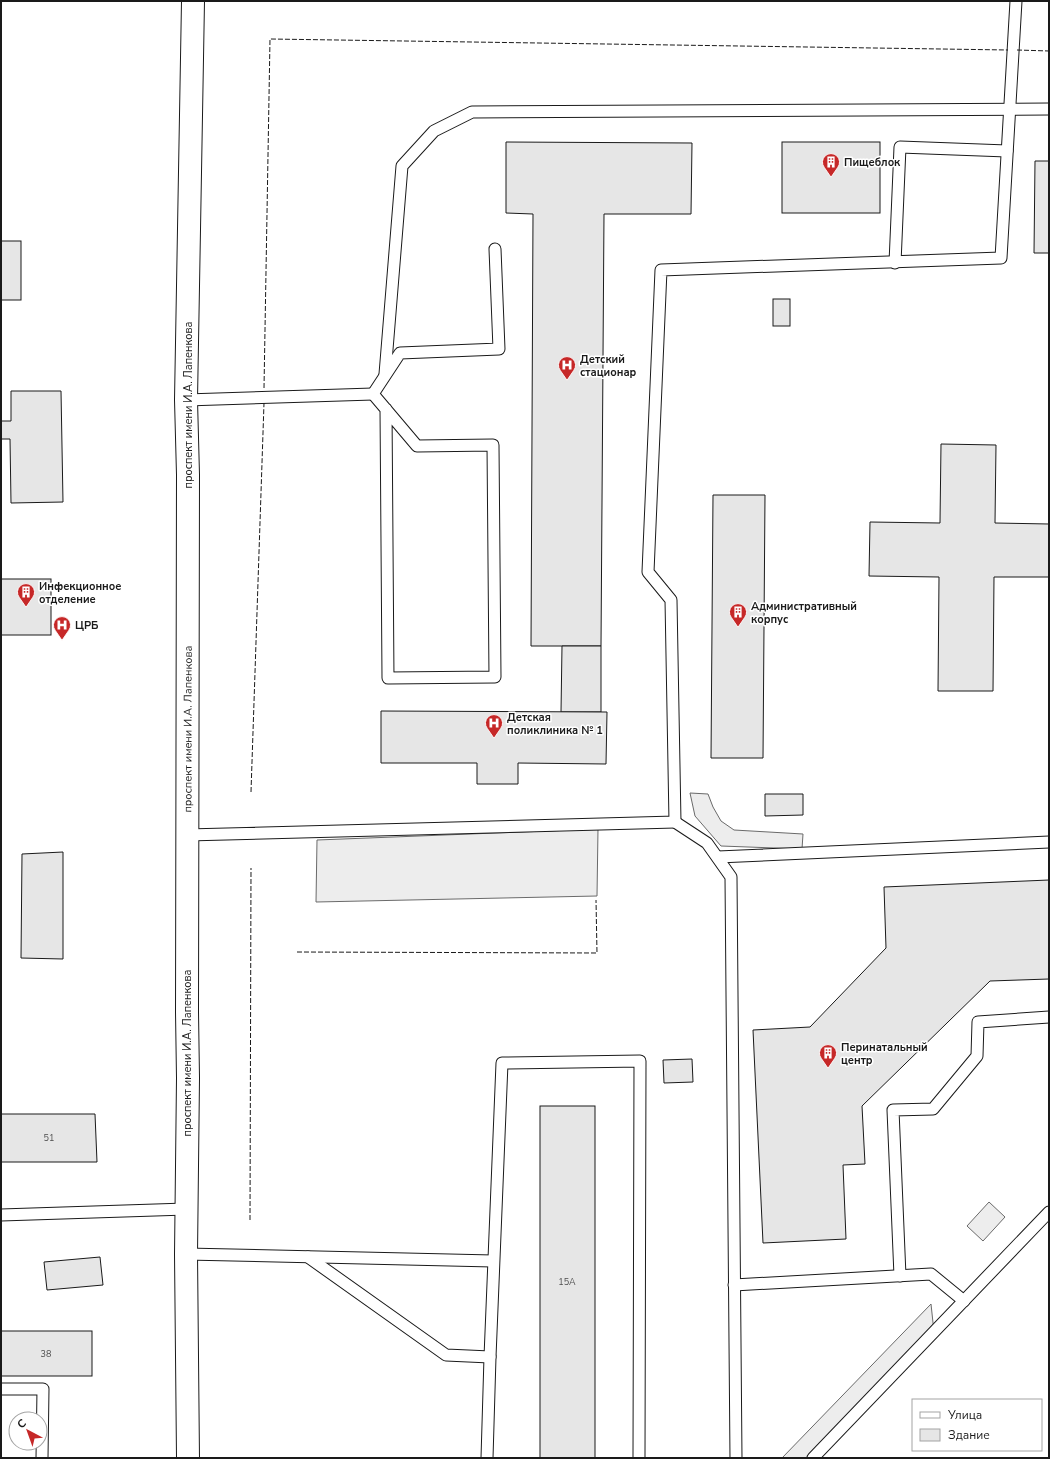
<svg xmlns="http://www.w3.org/2000/svg" width="1050" height="1459" font-family="'Nunito Sans',sans-serif">
<rect width="100%" height="100%" fill="#fff"/>
<!-- built -->
<g fill="#ededed" stroke="#6a6a6a">
<path d="M690,793L708,794L713,807L721,821L734,830L803,834L802,849L721,846L695,816Z"/>
<path d="M598,829L597,896L316,902L317,840Z"/>
<path d="M989,1202L1005,1217L983,1241L967,1226Z"/>
<path d="M931,1304L934,1332L813,1458H782Z"/>
</g>
<!-- building -->
<g fill="#e6e6e6" stroke="#1a1a1a">
<path d="M506,142L692,143L691,214H604L601,646H531L533,214L506,213Z"/>
<rect x="782" y="142" width="98" height="71"/>
<path d="M1035,161H1049V253H1034Z"/>
<rect x="1" y="241" width="20" height="59"/>
<rect x="773" y="299" width="17" height="27"/>
<path d="M11,391H61L63,502L11,503L10,439H1V421H11Z"/>
<path d="M941,444L996,445L995,523L1049,524V577H994L993,691H938L939,577L869,576L870,522L940,523Z"/>
<path d="M713,495H765L763,758H711Z"/>
<rect x="1" y="579" width="50" height="56"/>
<path d="M562,646H601V712H561Z"/>
<path d="M381,711L607,712L606,764L518,763V784H477V763H381Z"/>
<path d="M765,794H803V815L765,816Z"/>
<path d="M63,852V959L21,958L22,854Z"/>
<path d="M1049,880V979L990,981L862,1106L865,1164L843,1165L846,1239L763,1243L753,1030L810,1027L886,948L884,887Z"/>
<path d="M692,1059L693,1082L664,1083L663,1060Z"/>
<rect x="540" y="1106" width="55" height="352"/>
<path d="M1,1114H95L97,1162H1Z"/>
<path d="M100,1257L103,1285L47,1290L44,1262Z"/>
<rect x="1" y="1331" width="91" height="45"/>
</g>
<g fill="none" stroke-linecap="round" stroke-linejoin="round">
<!-- service casing -->
<g stroke="#1a1a1a" stroke-width="13">
<g id="service">
<path d="M895,263L900,147L1007,151"/>
<path d="M385,374L402,166L434,131L472,112L1049,109"/>
<path d="M186,400L373,394"/>
<path d="M386,409L388,678L495,677L493,445L417,446L373,394L400,353L499,349L495,249"/>
<path d="M675,822L707,843L731,877L736,1458"/>
<path d="M187,835L675,822L671,600L648,572L661,270L1001,258L1016,1"/>
<path d="M718,857L1049,842"/>
<path d="M1,1215L186,1209"/>
<path d="M186,1254L493,1261"/>
<path d="M308,1257L446,1355L490,1357L502,1063L640,1061L639,1458"/>
<path d="M900,1276L893,1110L933,1109L977,1056L978,1022L1049,1017"/>
<path d="M734,1285L931,1274L964,1301"/>
<path d="M1,1389H43L42,1458"/>
<path d="M487,1458L490,1357"/>
<path d="M813,1458L1049,1212"/>
</g>
</g>
<!-- secondary casing -->
<g stroke="#1a1a1a" stroke-width="24">
<g id="secondary">
<path id="s1" d="M188,1458L186,1254L188,1078L187,1012L188,475L186,400L193,1"/>
</g>
</g>
<!-- service -->
<use href="#service" stroke="#fff" stroke-width="11"/>
<!-- secondary -->
<use href="#secondary" stroke="#fff" stroke-width="22"/>
<!-- fence -->
<g stroke="#1a1a1a" stroke-width="1" stroke-dasharray="5 2" stroke-linecap="butt">
<path d="M1017,50L1049,51"/>
<path d="M264,388L270,39L1008,50"/>
<path d="M251,792L264,403"/>
<path d="M297,952L597,953L596,900"/>
<path d="M250,1220L251,868"/>
</g>
</g>
<!-- icons -->
<defs>
<g id="building-pin" transform="scale(0.9)"><path d="M0 17L-7.5 6A9.5 9.5 0 1 1 7.5 6Z" fill="#c62828" stroke="#fff"/><path d="M-4-6H4V6H1V3H-1V6H-4ZM-2.5-4.3h1.7v1.8h-1.7ZM.8-4.3h1.7v1.8H.8ZM-2.5-1h1.7V.8h-1.7ZM.8-1h1.7V.8H.8Z" fill="#fff"/></g>
<g id="hospital-pin" transform="scale(0.9)"><path d="M0 17L-7.5 6A9.5 9.5 0 1 1 7.5 6Z" fill="#c62828" stroke="#fff"/><path d="M-5-5h3v3.5h4V-5h3V5h-3V1.5h-4V5h-3Z" fill="#fff"/></g>
</defs>
<g fill-rule="evenodd">
<use href="#building-pin" x="831" y="162"/>
<use href="#hospital-pin" x="567" y="365"/>
<use href="#building-pin" x="26" y="592"/>
<use href="#building-pin" x="738" y="612"/>
<use href="#hospital-pin" x="62" y="625"/>
<use href="#hospital-pin" x="494" y="723"/>
<use href="#building-pin" x="828" y="1053"/>
</g>
<g text-anchor="middle" dominant-baseline="central" stroke-width="3" stroke-linejoin="round" paint-order="stroke">
<!-- number labels -->
<g font-size="9" fill="#4d4d4d">
<text x="49" y="1138">51</text>
<text x="567" y="1282">15А</text>
<text x="46" y="1354">38</text>
</g>
<!-- poi labels -->
<g font-size="11" font-weight="bold" fill="#1a1a1a" stroke="#fff" text-anchor="start">
<text x="844" y="162">Пищеблок</text>
<text x="580" y="359">Детский<tspan x="580" dy="13">стационар</tspan></text>
<text x="39" y="586">Инфекционное<tspan x="39" dy="13">отделение</tspan></text>
<text x="751" y="606">Административный<tspan x="751" dy="13">корпус</tspan></text>
<text x="75" y="625">ЦРБ</text>
<text x="507" y="717">Детская<tspan x="507" dy="13">поликлиника № 1</tspan></text>
<text x="841" y="1047">Перинатальный<tspan x="841" dy="13">центр</tspan></text>
</g>
<!-- street labels -->
<g font-size="11" fill="#1a1a1a" stroke="#fff">
<text transform="translate(188 405) rotate(-90)">проспект имени И.А. Лапенкова</text>
<text stroke="none"><textPath href="#s1" startOffset="729">проспект имени И.А. Лапенкова</textPath></text>
<text transform="translate(187 1053) rotate(-90)">проспект имени И.А. Лапенкова</text>
</g>
</g>
<!-- border -->
<rect width="1050" height="1459" fill="none" stroke="#1a1a1a" stroke-width="4"/>
<!-- legend -->
<rect x="912" y="1399" width="130" height="52" fill="#ffffff" stroke="#a3a3a3"/>
<rect x="920" y="1412" width="20" height="6" fill="#ffffff" stroke="#a3a3a3"/>
<text x="948" y="1419" font-size="12" fill="#1a1a1a">Улица</text>
<rect x="920" y="1429" width="20" height="12" fill="#e6e6e6" stroke="#a3a3a3"/>
<text x="948" y="1439" font-size="12" fill="#1a1a1a">Здание</text>
<!-- north arrow -->
<g transform="translate(28 1431) rotate(319)"><circle r="19" fill="#ffffff" stroke="#a3a3a3"/>
<path d="M0-3L7 15L0 10L-7 15Z" fill="#c62828"/>
<text y="-6" font-size="11" font-weight="bold" text-anchor="middle" fill="#1a1a1a">С</text>
</g>
</svg>
